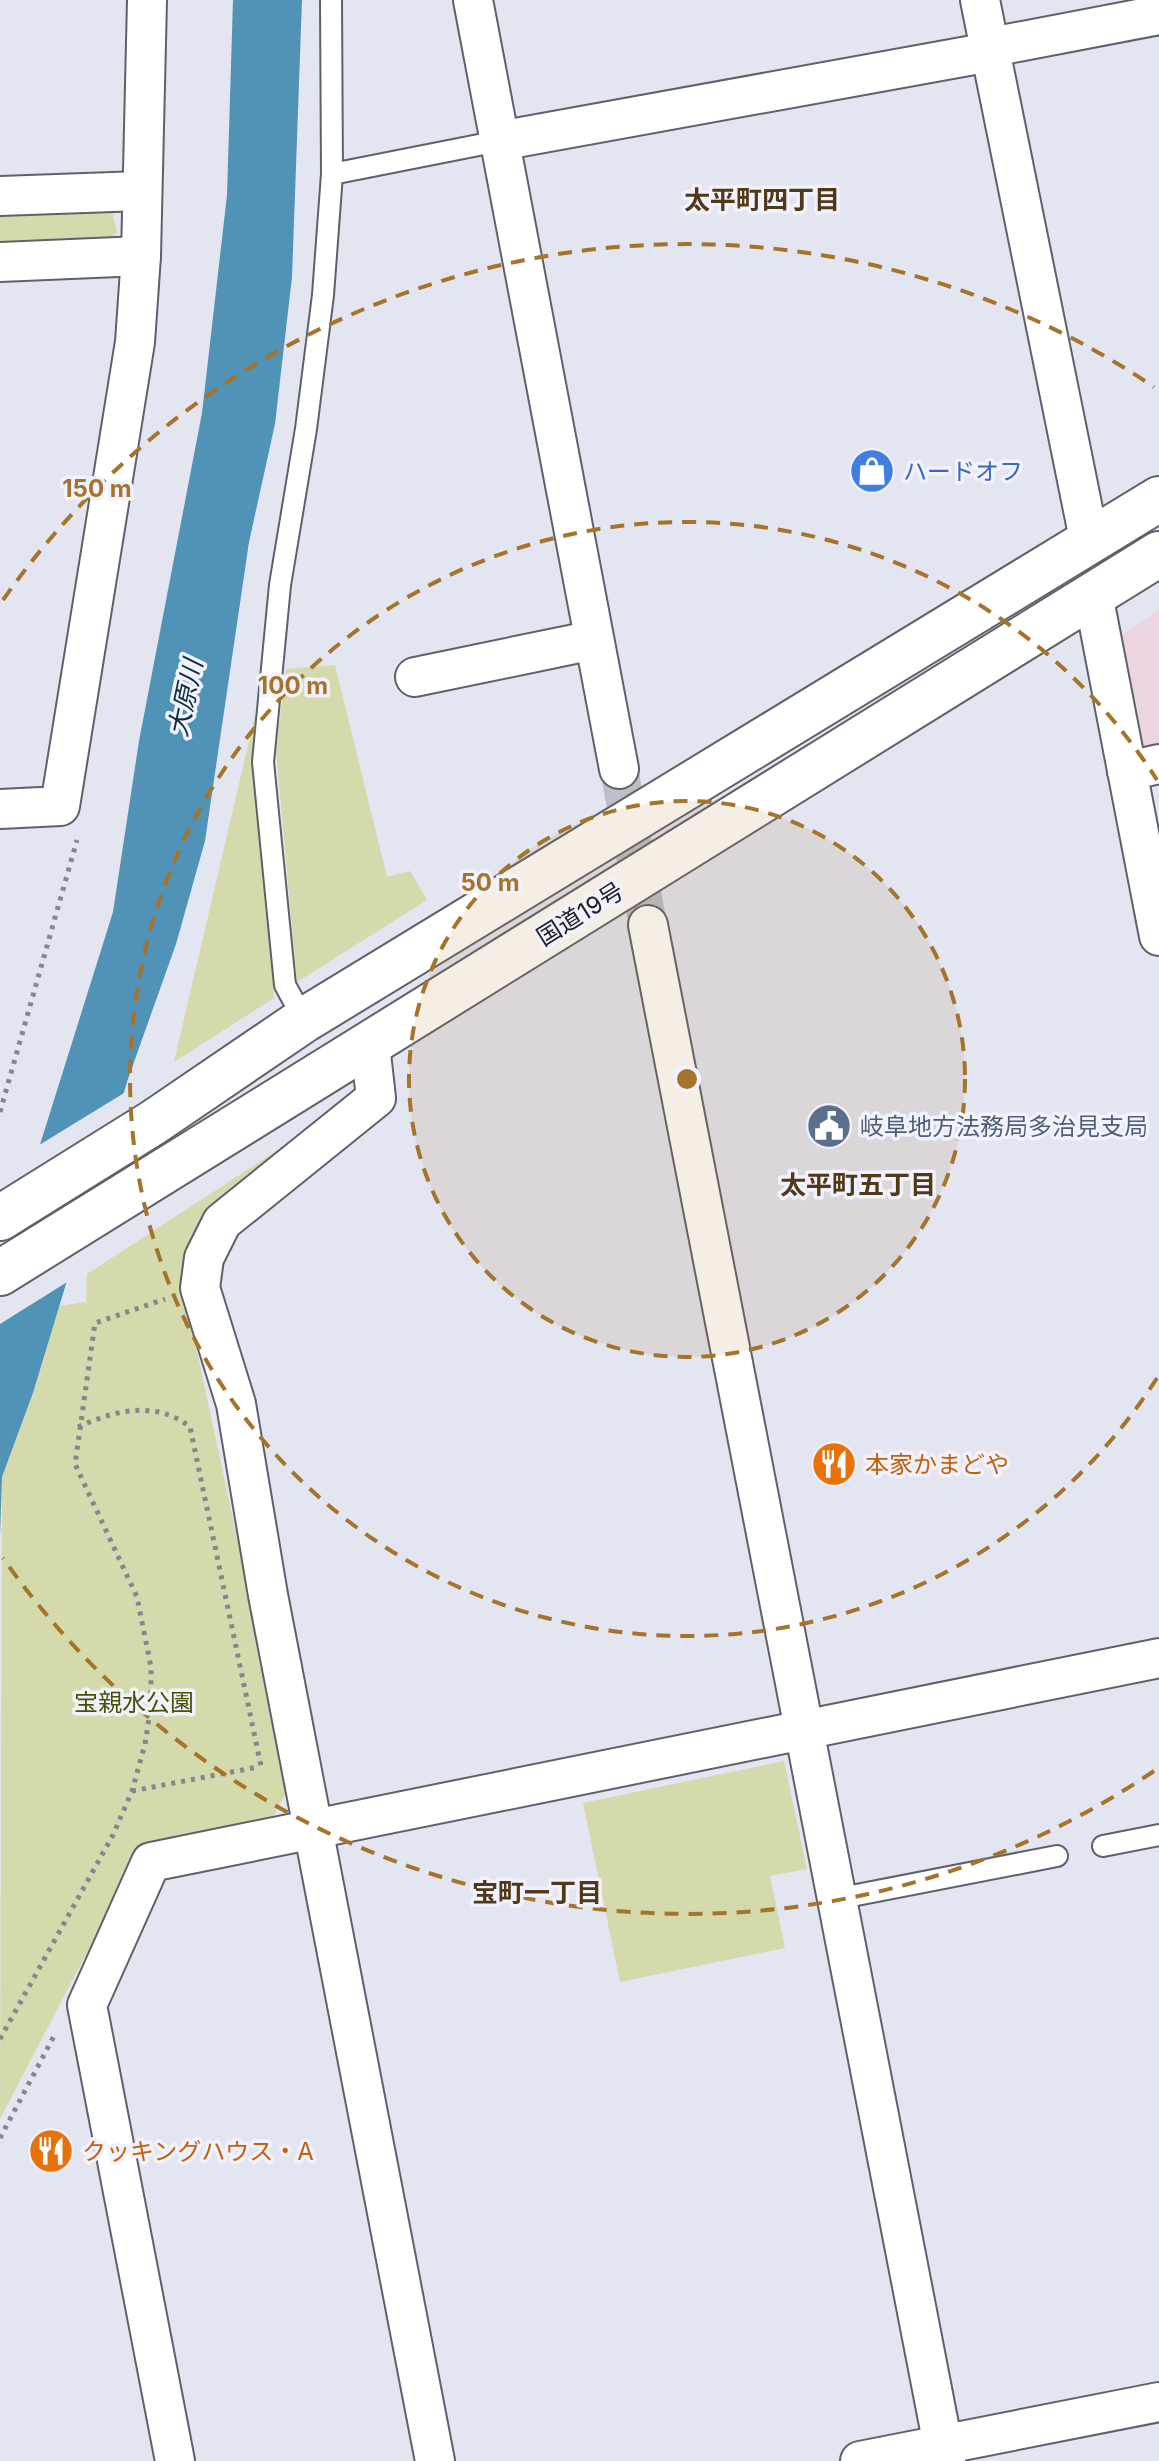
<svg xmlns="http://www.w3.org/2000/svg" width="1159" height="2461" font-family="Inter,'Noto Sans JP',sans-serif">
<rect width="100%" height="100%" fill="#e3e5f1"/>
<!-- commercial -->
<path fill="#ecd5e1" d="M1159,610V743L1141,747L1117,638Z"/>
<!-- green -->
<g fill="#d4daab">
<path d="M102,202L112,211L117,232L105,250L0,252V207Z"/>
<path d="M335,665L387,877L410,871L427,900L297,982L276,751L286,669Z"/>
<path d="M257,707L274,998L174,1062Z"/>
<path d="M347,1105L198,1233L182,1281L290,1786L272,1818L144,1843L0,2119L2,1477L33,1394L59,1306L86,1302L87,1274Z"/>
<path d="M784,1761L807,1869L770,1876L785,1948L620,1982L583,1803Z"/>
</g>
<!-- water -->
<path fill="#5093b7" d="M233,0H302L292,277L275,424L249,542L205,841L176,944L128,1079L33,1393L2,1477L0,1537V1272L113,912L139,741L202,413L227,195Z"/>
<!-- pier -->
<path fill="#e3e5f1" d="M129,1090L72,1279L0,1324V1260L36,1147Z"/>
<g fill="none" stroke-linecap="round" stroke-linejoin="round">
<!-- minor-tunnel -->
<path stroke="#bcbec8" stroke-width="38" stroke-dasharray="38 19" stroke-linecap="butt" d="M619,769L648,925"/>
<!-- service casing -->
<g stroke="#5f616a" stroke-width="24">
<g id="service">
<path d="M332,174L499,141"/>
<path d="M304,1020L285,985L263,762L280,585L306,429L323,295L332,174L331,0"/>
<path d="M1103,1846L1159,1835"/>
<path d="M836,1899L1057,1856"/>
</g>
</g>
<!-- minor casing -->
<g stroke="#5f616a" stroke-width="42">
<g id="minor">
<path d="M473,0L619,769"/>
<path d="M980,0L1090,544"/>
<path d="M499,141L990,52L1007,44L1159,15"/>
<path d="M0,196L141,191"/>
<path d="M0,262L141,256"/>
<path d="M1093,594L1159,936"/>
<path d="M415,677L594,640"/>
<path d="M1127,771L1159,764"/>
<path d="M0,809L60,806L135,342L141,256L147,0"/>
<path d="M648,925L946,2461"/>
<path d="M370,1045L376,1098L222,1222L204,1258L200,1288L236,1404L268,1595L435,2461"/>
<path d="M175,2461L87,2005L151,1862L1159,1658"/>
<path d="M860,2461L1159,2402"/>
</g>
</g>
<!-- trunk casing -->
<g stroke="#5f616a" stroke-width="48">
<g id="trunk">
<path d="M0,1218L154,1122L304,1020L1159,499"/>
<path d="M0,1273L1159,554"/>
</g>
</g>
<!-- path -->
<g stroke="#85868e" stroke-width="5" stroke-dasharray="4 6" stroke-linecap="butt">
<path d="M0,1112L77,840"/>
<path d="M78,1427C115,1410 156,1400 190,1427L262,1771"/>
<path d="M132,1791L258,1767"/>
<path d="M0,2039L113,1835L132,1791L145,1744L151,1706V1667L137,1597L75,1464L95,1323L165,1299"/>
<path d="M0,2138L55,2034"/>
</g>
<!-- service -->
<use href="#service" stroke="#fff" stroke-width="20"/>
<!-- minor -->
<use href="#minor" stroke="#fff" stroke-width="38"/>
<!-- trunk -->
<use href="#trunk" stroke="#fff" stroke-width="44"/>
</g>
<!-- distance rings -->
<circle cx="687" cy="1079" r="278" fill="#a57329" fill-opacity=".12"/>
<g fill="none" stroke="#a57329" stroke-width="4" stroke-dasharray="14 10">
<circle cx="687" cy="1079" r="278"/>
<path d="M1157 1378A557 557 0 1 1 1157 780"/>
<path d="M1154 1771A835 835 0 0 1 3 1558M3 600A835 835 0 0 1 1154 387"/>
</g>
<!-- icons -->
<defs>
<g id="shop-disc" transform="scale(2.3)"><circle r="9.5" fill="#3f7fe0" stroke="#f1f2fe"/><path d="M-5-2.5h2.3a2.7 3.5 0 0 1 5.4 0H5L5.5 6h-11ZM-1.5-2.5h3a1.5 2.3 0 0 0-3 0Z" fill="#fff"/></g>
<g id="civic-disc" transform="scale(2.3)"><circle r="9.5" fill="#5c6f8a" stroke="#f1f2fe"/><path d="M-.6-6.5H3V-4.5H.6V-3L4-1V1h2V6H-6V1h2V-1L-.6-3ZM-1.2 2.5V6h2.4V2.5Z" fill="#fff"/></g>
<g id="restaurant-disc" transform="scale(2.3)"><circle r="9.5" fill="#e8710a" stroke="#f1f2fe"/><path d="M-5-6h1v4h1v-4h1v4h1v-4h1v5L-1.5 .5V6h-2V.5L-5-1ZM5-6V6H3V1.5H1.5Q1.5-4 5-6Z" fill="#fff"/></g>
</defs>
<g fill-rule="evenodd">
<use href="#shop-disc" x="872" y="471"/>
<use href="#civic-disc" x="829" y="1126"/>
<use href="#restaurant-disc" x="834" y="1464"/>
<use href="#restaurant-disc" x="51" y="2151"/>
</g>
<g text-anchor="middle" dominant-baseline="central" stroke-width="7" stroke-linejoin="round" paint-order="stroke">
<!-- shop labels -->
<g font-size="24" fill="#366cbe" stroke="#f1f2fe" text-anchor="start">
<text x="903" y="471">ハードオフ</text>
</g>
<!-- street labels -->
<g font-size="24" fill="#212226" stroke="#f1f2fe">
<text transform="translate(580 914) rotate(-32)">国道19号</text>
</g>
<!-- service labels -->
<g font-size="24" fill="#4e5e75" stroke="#f1f2fe" text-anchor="start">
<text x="860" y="1126">岐阜地方法務局多治見支局</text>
</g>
<!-- food labels -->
<g font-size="24" fill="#c56008" stroke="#f1f2fe" text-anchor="start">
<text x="865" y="1464">本家かまどや</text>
<text x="82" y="2151">クッキングハウス・A</text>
</g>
<!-- park labels -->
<g font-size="24" fill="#4b5000" stroke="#f1f2fe">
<text x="134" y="1702">宝親水公園</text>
</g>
<!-- neighbourhood labels -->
<g font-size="26" font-weight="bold" fill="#513816" stroke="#f1f2fe">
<text x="762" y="199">太平町四丁目</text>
<text x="858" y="1184">太平町五丁目</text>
<text x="537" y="1892">宝町一丁目</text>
</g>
<!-- water labels -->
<g font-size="26" font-style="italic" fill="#0e2d3d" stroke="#f1f2fe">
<text transform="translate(185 698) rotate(-78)">大原川</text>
</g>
</g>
<circle cx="687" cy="1079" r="12" fill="#a57329" stroke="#f1f2fe" stroke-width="4"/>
<g font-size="24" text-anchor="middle" font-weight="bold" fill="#a57329" stroke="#f1f2fe" stroke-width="7" stroke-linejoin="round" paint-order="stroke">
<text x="97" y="497">150 m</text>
<text x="293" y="694">100 m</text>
<text x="490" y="891">50 m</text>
</g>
</svg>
